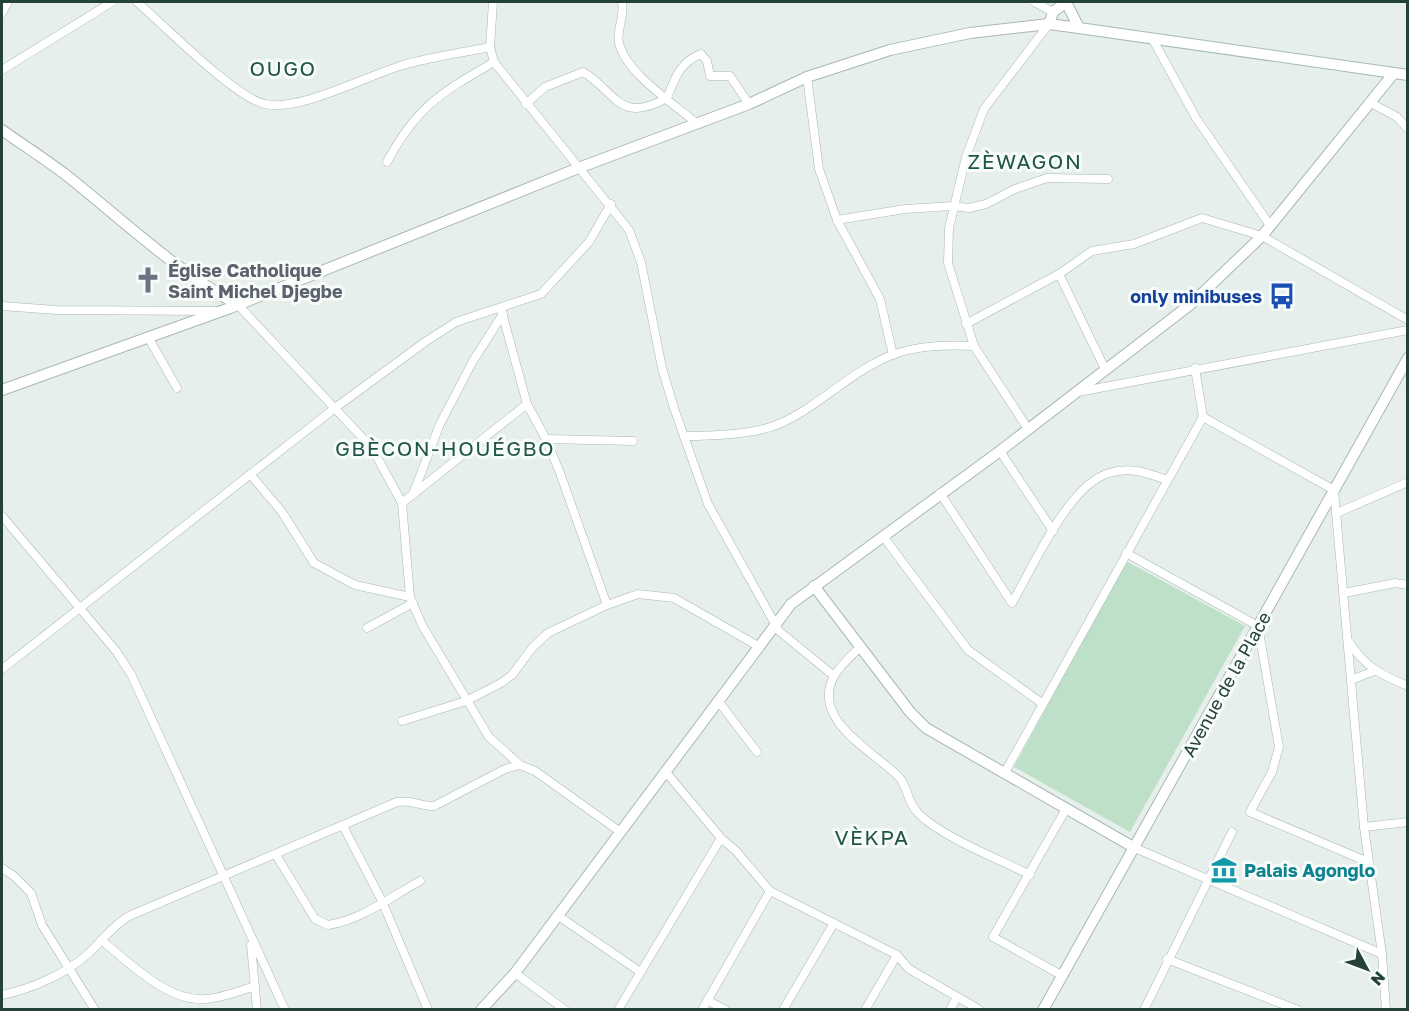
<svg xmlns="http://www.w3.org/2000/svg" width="1409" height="1011" font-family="'Golos Text',sans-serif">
<rect width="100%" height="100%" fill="#e6efeb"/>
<!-- green -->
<path fill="#bfe0c8" d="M1126,561L1245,626L1130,832L1014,767Z"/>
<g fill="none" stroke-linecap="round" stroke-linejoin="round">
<!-- minor casing -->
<g stroke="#a8b8b2" stroke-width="9">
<g id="minor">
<path d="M137,2C164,25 235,98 265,104C298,112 367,76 400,66C429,57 461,53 490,47"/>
<path d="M493,2L490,47L494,62L629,230L641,262L662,368L674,408L708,504L779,631L834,676"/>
<path d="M622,2C625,17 616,30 619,43C626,73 673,103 696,123"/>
<path d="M1034,2L1053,12"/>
<path d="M2,13L8,2"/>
<path d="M1152,38L1196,118L1269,224"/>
<path d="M2,70L112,2"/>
<path d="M807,77L819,169L837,220L880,299L893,355"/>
<path d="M1371,103L1397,117L1408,129"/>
<path d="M526,104L545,87L583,72C616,91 618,125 667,98C675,78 680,62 701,54L707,61L710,76H730L749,104"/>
<path d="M387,162C417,106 441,93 494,62"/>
<path d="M837,220L905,209L953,206L969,208L986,204L1015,189L1047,178L1108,179"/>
<path d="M1059,274L1105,369"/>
<path d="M238,305L372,448L402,503L410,597L422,625L489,737L520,765L535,771L619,831"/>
<path d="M2,306L56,310L216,311"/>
<path d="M501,309L527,404L546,439L560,473L607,605"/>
<path d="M966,324L1059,274L1092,251L1134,244L1202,218L1262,236L1408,320"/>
<path d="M148,337L177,388"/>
<path d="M1078,392L1408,330"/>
<path d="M1203,417L1334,490L1364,827L1382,954L1386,1010"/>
<path d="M1028,429L974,346L948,263L949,228L966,157L984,109L1049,24"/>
<path d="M684,436C711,436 755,434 779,424C820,406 851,371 892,355C919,345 946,345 974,346"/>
<path d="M546,439L633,441"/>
<path d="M1000,451L1053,531"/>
<path d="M250,474L282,512L314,563L355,585L410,597"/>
<path d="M940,493L1012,603C1033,567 1068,485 1109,473C1129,466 1148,473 1167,480"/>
<path d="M413,494L440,424L473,361L503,314"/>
<path d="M402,503L527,404"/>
<path d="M1337,513L1408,482"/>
<path d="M2,516L116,651L131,674L285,1010"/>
<path d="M883,536L968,650L1043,704"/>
<path d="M1126,553L1258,626L1279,747L1272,772L1250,812L1368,862"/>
<path d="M1344,593L1395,583L1408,585"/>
<path d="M367,628L413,603"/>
<path d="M1350,643C1364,666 1383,676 1408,686"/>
<path d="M860,647C851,656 839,666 833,678C812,722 875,752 899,777C908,787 907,802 918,813C941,837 999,859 1030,875"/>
<path d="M2,669L335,408L425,342L456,322L541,294L589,242L611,204"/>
<path d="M1351,680L1374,671"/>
<path d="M719,702L757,752"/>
<path d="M402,721L466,701L501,683L512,675L532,648L548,633L607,605L638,594L674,598L758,646"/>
<path d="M665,771L721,838L736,851L770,891L897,955L909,969L980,1010"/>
<path d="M1004,774L1203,417L1195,368"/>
<path d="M343,826L382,901L428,1010"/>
<path d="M1364,827L1408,822"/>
<path d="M1135,848L1382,954"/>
<path d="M276,855L315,919L328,925C362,920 390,897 420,881"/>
<path d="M2,868L14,876L31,893L42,925L95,1010"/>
<path d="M557,915L639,971"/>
<path d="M101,940C129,962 167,1002 205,999C222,998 239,991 255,986"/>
<path d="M251,945L257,1010"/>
<path d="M1167,959L1298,1010"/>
<path d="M515,973L565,1010"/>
<path d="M1061,975L993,937L1066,809"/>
<path d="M2,995C31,989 66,974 89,953C103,940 112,926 129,916L397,802C411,799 421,807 434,806L505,769L520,765"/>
<path d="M707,1000L726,1010"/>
<path d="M618,1010L721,838"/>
<path d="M702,1010L770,891"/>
<path d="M783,1010L834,923"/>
<path d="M865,1010L897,955"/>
<path d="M950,1010L957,997"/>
<path d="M1144,1010L1232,832"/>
</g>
</g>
<!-- tertiary casing -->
<g stroke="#a8b8b2" stroke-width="12">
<g id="tertiary">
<path d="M1049,24L1053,12L1066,2"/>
<path d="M2,130C23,145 45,159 66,175C123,220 173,269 238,305"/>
<path d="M2,390L230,308L581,167L749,104L807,77L890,50L970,33L1049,24L1079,28"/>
<path d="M814,586L910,712L926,728L1135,848"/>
<path d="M481,1010L515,973L791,604L1000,451L1191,304L1262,236L1394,73"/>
<path d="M1043,1010L1408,358"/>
</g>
</g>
<!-- secondary casing -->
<g stroke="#a4bbb3" stroke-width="12">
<path id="secondary" d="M1066,2L1079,28L1408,75"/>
</g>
<!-- minor -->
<use href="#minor" stroke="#fff" stroke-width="8"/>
<!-- tertiary -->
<use href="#tertiary" stroke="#fff" stroke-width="10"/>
<!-- secondary -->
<use href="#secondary" stroke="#fff" stroke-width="10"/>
</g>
<!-- icons -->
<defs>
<g id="church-bare" transform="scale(2.07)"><path d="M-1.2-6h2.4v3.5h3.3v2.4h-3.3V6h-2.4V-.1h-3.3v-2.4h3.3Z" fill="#6b7280" stroke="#f7fbf9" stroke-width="2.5" paint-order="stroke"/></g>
<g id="bus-bare" transform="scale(2.07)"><path d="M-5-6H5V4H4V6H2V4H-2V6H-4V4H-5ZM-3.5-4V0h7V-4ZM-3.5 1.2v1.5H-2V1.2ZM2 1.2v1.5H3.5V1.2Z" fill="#1a4fb4" stroke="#f7fbf9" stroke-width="2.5" paint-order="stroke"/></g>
<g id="museum-bare" transform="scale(2.07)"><path d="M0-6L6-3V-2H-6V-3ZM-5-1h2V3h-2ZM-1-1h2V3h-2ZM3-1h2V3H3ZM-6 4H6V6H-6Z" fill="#0f9aa8" stroke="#f7fbf9" stroke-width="2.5" paint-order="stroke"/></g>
</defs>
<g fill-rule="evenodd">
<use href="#church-bare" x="148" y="280"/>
<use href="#bus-bare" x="1282" y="296"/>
<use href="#museum-bare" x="1224" y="870"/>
</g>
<g text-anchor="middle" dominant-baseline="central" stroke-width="6" stroke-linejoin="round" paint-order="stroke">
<!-- worship labels -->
<g font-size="18" font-weight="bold" fill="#5b616d" stroke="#f7fbf9" text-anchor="start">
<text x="168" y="270">Église Catholique<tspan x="168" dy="21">Saint Michel Djegbe</tspan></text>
</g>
<!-- transit labels -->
<g font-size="18" font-weight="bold" fill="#164399" stroke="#f7fbf9" text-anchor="end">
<text x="1262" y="296">only minibuses</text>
</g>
<!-- street labels -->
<g font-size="18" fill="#24423a" stroke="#f7fbf9">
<text transform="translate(1226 684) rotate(-61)">Avenue de la Place</text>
</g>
<!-- culture labels -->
<g font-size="18" font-weight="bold" fill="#0d838f" stroke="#f7fbf9" text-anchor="start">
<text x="1244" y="870">Palais Agonglo</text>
</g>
<!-- quarter labels -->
<g font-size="21" letter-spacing="1.5" fill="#1f5548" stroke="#f7fbf9">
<text x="283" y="68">OUGO</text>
<text x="1025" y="161">ZÈWAGON</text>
<text x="445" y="448">GBÈCON-HOUÉGBO</text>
<text x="872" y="837">VÈKPA</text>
</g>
</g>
<!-- border -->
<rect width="1409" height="1011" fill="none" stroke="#24423a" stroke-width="6"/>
<!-- north arrow -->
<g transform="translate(1367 969) rotate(131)" stroke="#f7fbf9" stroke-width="4.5" paint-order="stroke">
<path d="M0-4.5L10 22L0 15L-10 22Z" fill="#24423a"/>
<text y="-9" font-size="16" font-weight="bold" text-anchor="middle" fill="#24423a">N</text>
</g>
</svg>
